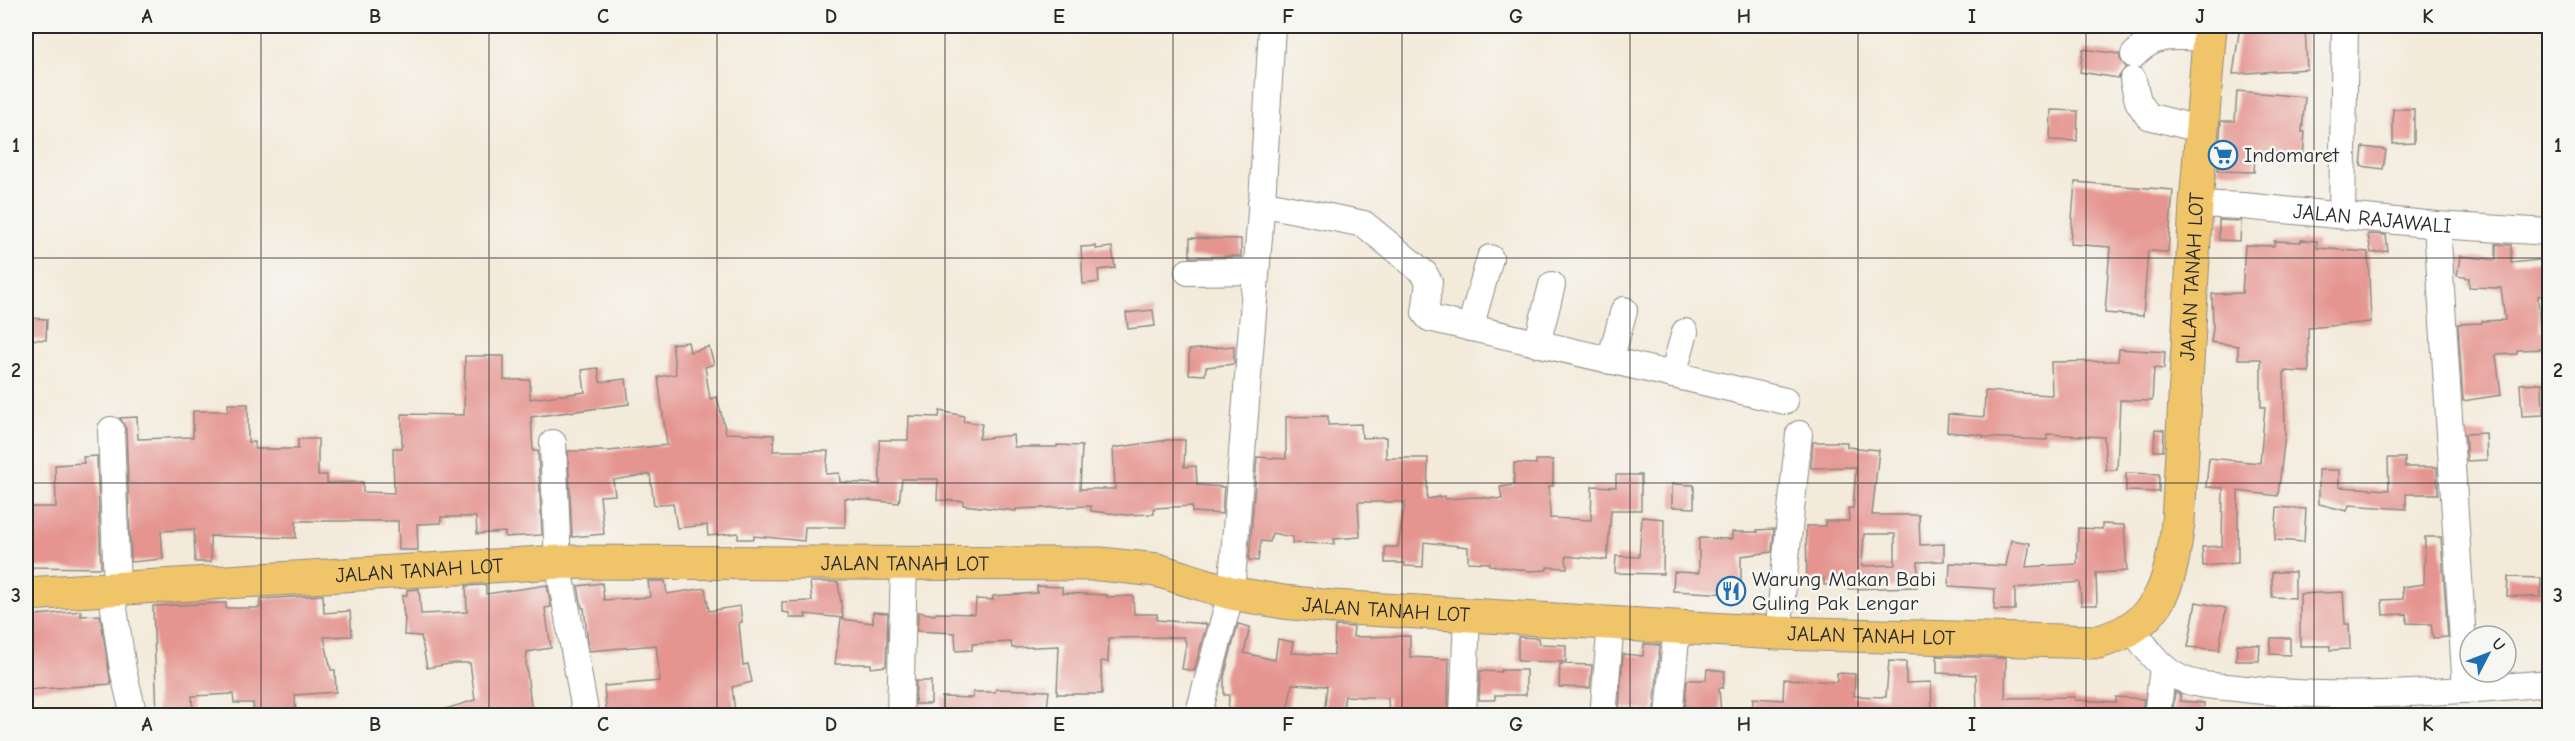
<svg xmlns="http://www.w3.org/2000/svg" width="2575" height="741" font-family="'Comic Neue',sans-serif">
<rect width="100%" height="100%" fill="#f6f6f2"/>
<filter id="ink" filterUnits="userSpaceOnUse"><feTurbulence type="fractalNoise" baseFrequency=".0167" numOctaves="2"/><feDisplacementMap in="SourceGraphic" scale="12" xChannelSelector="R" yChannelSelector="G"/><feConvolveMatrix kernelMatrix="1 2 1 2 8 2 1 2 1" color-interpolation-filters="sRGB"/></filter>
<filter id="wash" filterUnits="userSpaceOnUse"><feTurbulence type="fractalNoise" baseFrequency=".008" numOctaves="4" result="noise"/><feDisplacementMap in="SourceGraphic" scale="24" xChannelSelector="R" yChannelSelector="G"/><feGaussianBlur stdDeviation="1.35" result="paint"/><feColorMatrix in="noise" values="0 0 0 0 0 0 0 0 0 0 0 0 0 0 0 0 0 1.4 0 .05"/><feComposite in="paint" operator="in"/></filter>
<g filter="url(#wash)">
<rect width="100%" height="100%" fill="#f3eada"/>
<g id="blocks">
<!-- building -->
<g fill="#e59490" fill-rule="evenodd">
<path d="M2240,26L2286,33V26H2305L2307,69L2233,74Z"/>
<path d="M2083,49L2119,54L2120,59L2126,67L2118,78L2080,72Z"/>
<path d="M2237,91L2305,97L2302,132H2305L2303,158L2255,155L2254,172L2218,171L2221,121H2235Z"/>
<path d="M2393,109H2414V143L2393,144Z"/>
<path d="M2051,110L2078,111L2077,141L2050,140Z"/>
<path d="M2363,147L2386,150L2383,169L2361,166Z"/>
<path d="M2075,182L2173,190L2168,252L2148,251L2143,316L2105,313L2110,247L2070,244Z"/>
<path d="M2219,220L2241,221L2240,241L2219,240Z"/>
<path d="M2368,234L2386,235L2388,251L2371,253Z"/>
<path d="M1190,238L1241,239V256L1190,257Z"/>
<path d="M2301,240L2317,241V248L2368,252L2371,322L2308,328L2309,372L2284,371L2285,434L2278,496L2238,491V563L2203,566L2202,547L2222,546L2223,488L2206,487L2209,458L2260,463L2265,407H2261V359H2238V346L2211,342L2213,328L2212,294L2242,293L2245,245L2274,246V241L2301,242Z"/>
<path d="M2496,244L2511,245V263L2550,259V295L2538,296L2540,331L2550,330V349L2517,350V354L2496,355L2501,395L2463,401L2458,324L2482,323V321L2505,320L2501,288L2469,287V278L2457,276L2460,256L2496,260Z"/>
<path d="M1096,246V249L1112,247L1115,268L1098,270L1099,282L1083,284L1081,247Z"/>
<path d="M1153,310L1155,326L1128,329L1126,313Z"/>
<path d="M26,318L47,319L46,340L26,339Z"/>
<path d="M688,342L690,352L709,347L714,364L705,367L710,399L717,397L726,433L774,435L773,451H828L826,474L839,473L840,482L880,484L879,440H908L909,416L939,417L940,411L964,416L963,421L982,424L979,439L1013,435L1014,447H1057V445L1082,446L1080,489H1115L1113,448L1168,440H1185L1184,467L1196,466L1197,485L1224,487L1222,514L1192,512V506L1154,508V514L1127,515L1091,511V506L1016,509V511L963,505V501L937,500L938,479H902L899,503L845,498V527H805L804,541L754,536V539H738V533L708,536L707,525L677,528L673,503L654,505L650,474L613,480L615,495L600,496L604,534L572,537L568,451H609L667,445L658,377L676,374L672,344Z"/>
<path d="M1234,346V364L1206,367L1205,375L1189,374V350Z"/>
<path d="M2119,349L2165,352L2164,369L2154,368L2152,401L2120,400L2117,470H2106L2104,437L2047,434V440L1983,437V435L1947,432L1948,414L1984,417L1985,391L2052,395L2051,362L2118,361Z"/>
<path d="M465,356H504V380H530V399L585,392L582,370L598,368L600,382L626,379L629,404L531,417L533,451H538L542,535L505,537V532L477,534L476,517H441V523L417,524L418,550H399L398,521H296V538L210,536L211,562H195L194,529L161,531L163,559L131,562L126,429L120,418L137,417L138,439L193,437V411H228V404H248V442H255V449H298V439H318V475H327V483L363,482V492L394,493L393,448H402V414L464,415Z"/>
<path d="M2542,383L2543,415L2522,416L2520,384Z"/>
<path d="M1328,416V425L1361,424L1362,438L1386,437V458H1428L1427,499L1445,496V499L1476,497L1502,499L1500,487L1514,485V463L1536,464V460H1553V486H1549L1550,518L1591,520L1592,486L1616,487V475H1641V510H1611L1607,560L1566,556L1567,568L1547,567V570L1530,571L1489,565L1490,563L1468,562V547L1424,542L1423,567L1405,566V563H1385V547H1398L1405,502H1358L1360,537L1334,539V544L1292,543L1293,537L1272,533L1270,542L1261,541L1258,561L1249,560L1257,457L1286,459V417Z"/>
<path d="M2155,429L2164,430L2163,451H2154Z"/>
<path d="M2486,433L2487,460L2467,461L2465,434Z"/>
<path d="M1813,442H1847V447L1879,450L1872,515H1919L1920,545L1944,544V561L1918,562L1917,587L1849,589V584L1824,585V579L1807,580L1806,526H1825V521H1849L1848,508H1853L1856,467L1811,468ZM1864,534H1895V565L1862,566Z"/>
<path d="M97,456L101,568L26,567L27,507H56L55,465L84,463L83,457Z"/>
<path d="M2388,458H2405V467H2437L2438,494H2406V509L2349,505L2347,511L2319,504V470H2339V487L2389,490Z"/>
<path d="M2126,473L2159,474V492L2126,491Z"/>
<path d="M1672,484L1694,485V508L1672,507Z"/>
<path d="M2277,507L2306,509L2304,542L2275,540Z"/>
<path d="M1642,517L1664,519L1663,574L1615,573L1616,556L1639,557Z"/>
<path d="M2102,524L2124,525L2127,571L2096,573L2097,605H2081L2080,582L2015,588V610H1994L1995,589L1949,586L1950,563L2006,566L2011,540L2030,543L2026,567L2077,564L2078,528L2102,529Z"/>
<path d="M1774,529L1772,552L1741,556V581L1735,580L1733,594L1673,591L1674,572L1699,573V538L1732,539V532H1758L1757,530Z"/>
<path d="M2425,537H2441L2448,637L2433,638L2431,624L2407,623V614L2383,615L2382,600L2403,599L2402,587L2424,584Z"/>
<path d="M2272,572H2295V598L2272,597Z"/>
<path d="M2508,577L2541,578V597L2507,596Z"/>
<path d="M648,581H665L667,594L705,588L709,611L740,606L742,622L739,623L743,665L748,664L752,682L732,687L735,713L707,716H702V712L655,716H607L604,686L660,681L656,645L589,651L584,608H582L578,586L602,583L604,600L650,597Z"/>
<path d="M810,582H838L843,618L805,614L806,618H790L789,613L782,612V602L812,601Z"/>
<path d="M486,585V594L547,585L551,607L545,608L551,648L527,652L526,663L532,714L508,716L507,709L484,716H439V711L475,700L470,663H455L427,668L421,636L404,635L405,617H404L402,596L407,595V590L419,589L421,614L467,612L466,586Z"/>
<path d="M1037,586L1062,587V593L1107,595V597L1133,596L1134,614H1157V620L1207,624L1194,671L1182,669L1186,644L1184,637L1109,638L1108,662L1101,661L1102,694H1057L1059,646L1012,648L1011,642L972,644V650L956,651L955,633L917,631L918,612L935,615L936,613L975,614L976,599L993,600V596L1037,593Z"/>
<path d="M2343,592L2345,624H2349L2350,649L2330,650V646H2300V594Z"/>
<path d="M323,595L324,613L350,611L352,636L324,637L331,670H335L336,692L295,695L296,716H254L253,703H234L233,694L192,696L193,716H157L153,606L226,603V608H260V599Z"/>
<path d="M2196,602L2226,608L2219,650L2188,647Z"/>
<path d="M81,611V616L100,615L111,684L26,690V616Z"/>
<path d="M873,612L888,613L886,666L871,668V664H835L841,619L873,623Z"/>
<path d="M1238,624L1250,627L1244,653L1275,660L1278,639L1293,642L1291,653L1334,655L1335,626L1354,627L1353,637L1410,636V657L1449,659L1448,716H1389L1388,698L1345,696L1342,716H1324L1327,686L1292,684L1287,716H1228L1229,695H1224V677Z"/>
<path d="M1518,637L1538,638L1539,644L1566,645V662L1518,661Z"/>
<path d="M2271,638H2290V655L2270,654Z"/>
<path d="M1644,644L1660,645L1654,711L1619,708L1623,654L1643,656Z"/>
<path d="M2237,644L2260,645L2259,661H2236Z"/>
<path d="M1937,656L2006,658L2005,698L2075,697V700L2116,702V697L2144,699L2142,716H1977L1976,675L1937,673Z"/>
<path d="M1889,661L1906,662V683L1931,682L1932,711H1902V714L1879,713V716H1752L1753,698L1783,700L1784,679L1837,682V673L1855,674L1854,696L1886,697Z"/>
<path d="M1560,664L1592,665L1590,688L1559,687Z"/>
<path d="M1707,669L1725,671L1723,688H1719L1721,716H1684L1687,680H1706Z"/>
<path d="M1501,670H1526V695H1495V700H1479L1480,671L1501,672Z"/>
<path d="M916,681H931V704H915Z"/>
<path d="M996,689L1049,691L1046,716H942V697L973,698V692H995Z"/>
<path d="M2175,692L2180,694V701L2204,703V716H2172Z"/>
</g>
</g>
</g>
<g filter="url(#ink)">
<use href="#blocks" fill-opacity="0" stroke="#8f8a82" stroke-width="1.5"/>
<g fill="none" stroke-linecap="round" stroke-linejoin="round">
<!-- minor casing -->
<g stroke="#8f8a82" stroke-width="28">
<g id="minor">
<path d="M2134,55C2157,30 2178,38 2210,38"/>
<path d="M2133,80L2138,101L2148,116L2203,130"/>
<path d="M1261,203L1364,224L1424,273L1429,282L1425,313L1429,318L1785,401"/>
<path id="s1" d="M2196,204L2243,206L2437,225L2550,232"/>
<path d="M2342,215L2345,26"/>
<path d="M2437,225L2466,690"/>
<path d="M1188,272L1256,271"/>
<path d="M1470,328L1490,258"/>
<path d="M1537,344L1552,285"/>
<path d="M1610,361L1624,310"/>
<path d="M1673,375L1685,332"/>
<path d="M111,430L117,588"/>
<path d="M553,443L558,562L586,716"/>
<path d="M111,588L123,670L134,716"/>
<path d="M2132,628C2145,646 2158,667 2178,677C2195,686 2217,686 2236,688C2340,701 2445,692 2550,683"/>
<path d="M1778,633L1799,434"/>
<path d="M900,716L904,563"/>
<path d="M1198,716L1231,593L1263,186L1272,26"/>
<path d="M1463,716L1467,614"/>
<path d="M1603,716L1611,623"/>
<path d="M1669,716L1677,627"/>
<path d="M2157,716L2163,667"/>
</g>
</g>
<!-- major casing -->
<g stroke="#8f8a82" stroke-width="35">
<g id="major">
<path id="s2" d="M26,594L558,562L1100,564L1157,570L1231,593L1283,602L1333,607L1778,633L2098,642C2163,625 2171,580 2178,522L2196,204L2210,26"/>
</g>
</g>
<!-- minor -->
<use href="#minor" stroke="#fff" stroke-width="26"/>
<!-- major -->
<use href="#major" stroke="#f0c469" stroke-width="33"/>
</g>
</g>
<!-- grid -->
<path fill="none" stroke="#2b2b2b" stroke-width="1.5" stroke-opacity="0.55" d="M261,26V716M489,26V716M717,26V716M945,26V716M1173,26V716M1402,26V716M1630,26V716M1858,26V716M2086,26V716M2314,26V716M26,258H2550M26,483H2550"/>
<!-- icons -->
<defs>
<g id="supermarket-ring" transform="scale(1.5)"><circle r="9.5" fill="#f6f6f2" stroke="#1f6fb2" stroke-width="1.5"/><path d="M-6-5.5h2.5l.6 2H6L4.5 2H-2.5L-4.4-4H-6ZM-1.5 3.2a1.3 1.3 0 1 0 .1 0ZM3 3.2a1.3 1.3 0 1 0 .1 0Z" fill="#1f6fb2"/></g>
<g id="restaurant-ring" transform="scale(1.5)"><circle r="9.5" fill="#f6f6f2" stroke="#1f6fb2" stroke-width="1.5"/><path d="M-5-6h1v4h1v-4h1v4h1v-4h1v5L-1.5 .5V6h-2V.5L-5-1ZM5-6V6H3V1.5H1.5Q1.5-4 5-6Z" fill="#1f6fb2"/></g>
</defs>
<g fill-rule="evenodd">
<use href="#supermarket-ring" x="2223" y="155"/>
<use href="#restaurant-ring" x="1731" y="591"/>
</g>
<g text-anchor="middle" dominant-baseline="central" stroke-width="5" stroke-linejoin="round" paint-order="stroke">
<!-- poi labels -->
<g font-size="21" fill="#2b2b2b" stroke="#f6f6f2" text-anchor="start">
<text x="2244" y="155">Indomaret</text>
<text x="1752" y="579">Warung Makan Babi<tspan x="1752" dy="24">Guling Pak Lengar</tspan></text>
</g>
<!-- street labels -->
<g font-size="21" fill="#2b2b2b" stroke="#f6f6f2">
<text stroke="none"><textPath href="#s1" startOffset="177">JALAN RAJAWALI</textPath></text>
<text stroke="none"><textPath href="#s2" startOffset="2481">JALAN TANAH LOT</textPath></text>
<text stroke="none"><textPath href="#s2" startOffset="880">JALAN TANAH LOT</textPath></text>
<text stroke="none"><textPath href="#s2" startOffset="394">JALAN TANAH LOT</textPath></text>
<text stroke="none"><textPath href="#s2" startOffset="1366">JALAN TANAH LOT</textPath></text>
<text stroke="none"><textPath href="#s2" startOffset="1852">JALAN TANAH LOT</textPath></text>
</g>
</g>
<!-- margin -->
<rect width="2575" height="741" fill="none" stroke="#f6f6f2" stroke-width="66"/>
<!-- north arrow -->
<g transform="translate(2488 654) rotate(48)"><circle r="28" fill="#f6f6f2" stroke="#a5a5a2" stroke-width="1.5"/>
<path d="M0-4.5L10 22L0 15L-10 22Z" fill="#1f6fb2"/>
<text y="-9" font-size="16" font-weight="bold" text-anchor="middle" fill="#2b2b2b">U</text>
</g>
<rect x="33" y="33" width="2509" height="675" fill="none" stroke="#2b2b2b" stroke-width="2"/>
<g font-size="20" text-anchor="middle" font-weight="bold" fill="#2b2b2b">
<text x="147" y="23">A</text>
<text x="375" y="23">B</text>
<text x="603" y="23">C</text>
<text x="831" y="23">D</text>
<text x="1059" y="23">E</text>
<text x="1288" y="23">F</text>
<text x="1516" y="23">G</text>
<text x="1744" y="23">H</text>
<text x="1972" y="23">I</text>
<text x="2200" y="23">J</text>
<text x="2428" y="23">K</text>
<text x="16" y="152">1</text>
<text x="2558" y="152">1</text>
<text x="16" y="377">2</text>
<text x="2558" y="377">2</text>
<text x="16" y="602">3</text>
<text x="2558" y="602">3</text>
<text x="147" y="731">A</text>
<text x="375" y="731">B</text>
<text x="603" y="731">C</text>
<text x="831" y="731">D</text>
<text x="1059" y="731">E</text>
<text x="1288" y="731">F</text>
<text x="1516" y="731">G</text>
<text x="1744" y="731">H</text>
<text x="1972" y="731">I</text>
<text x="2200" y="731">J</text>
<text x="2428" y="731">K</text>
</g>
</svg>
